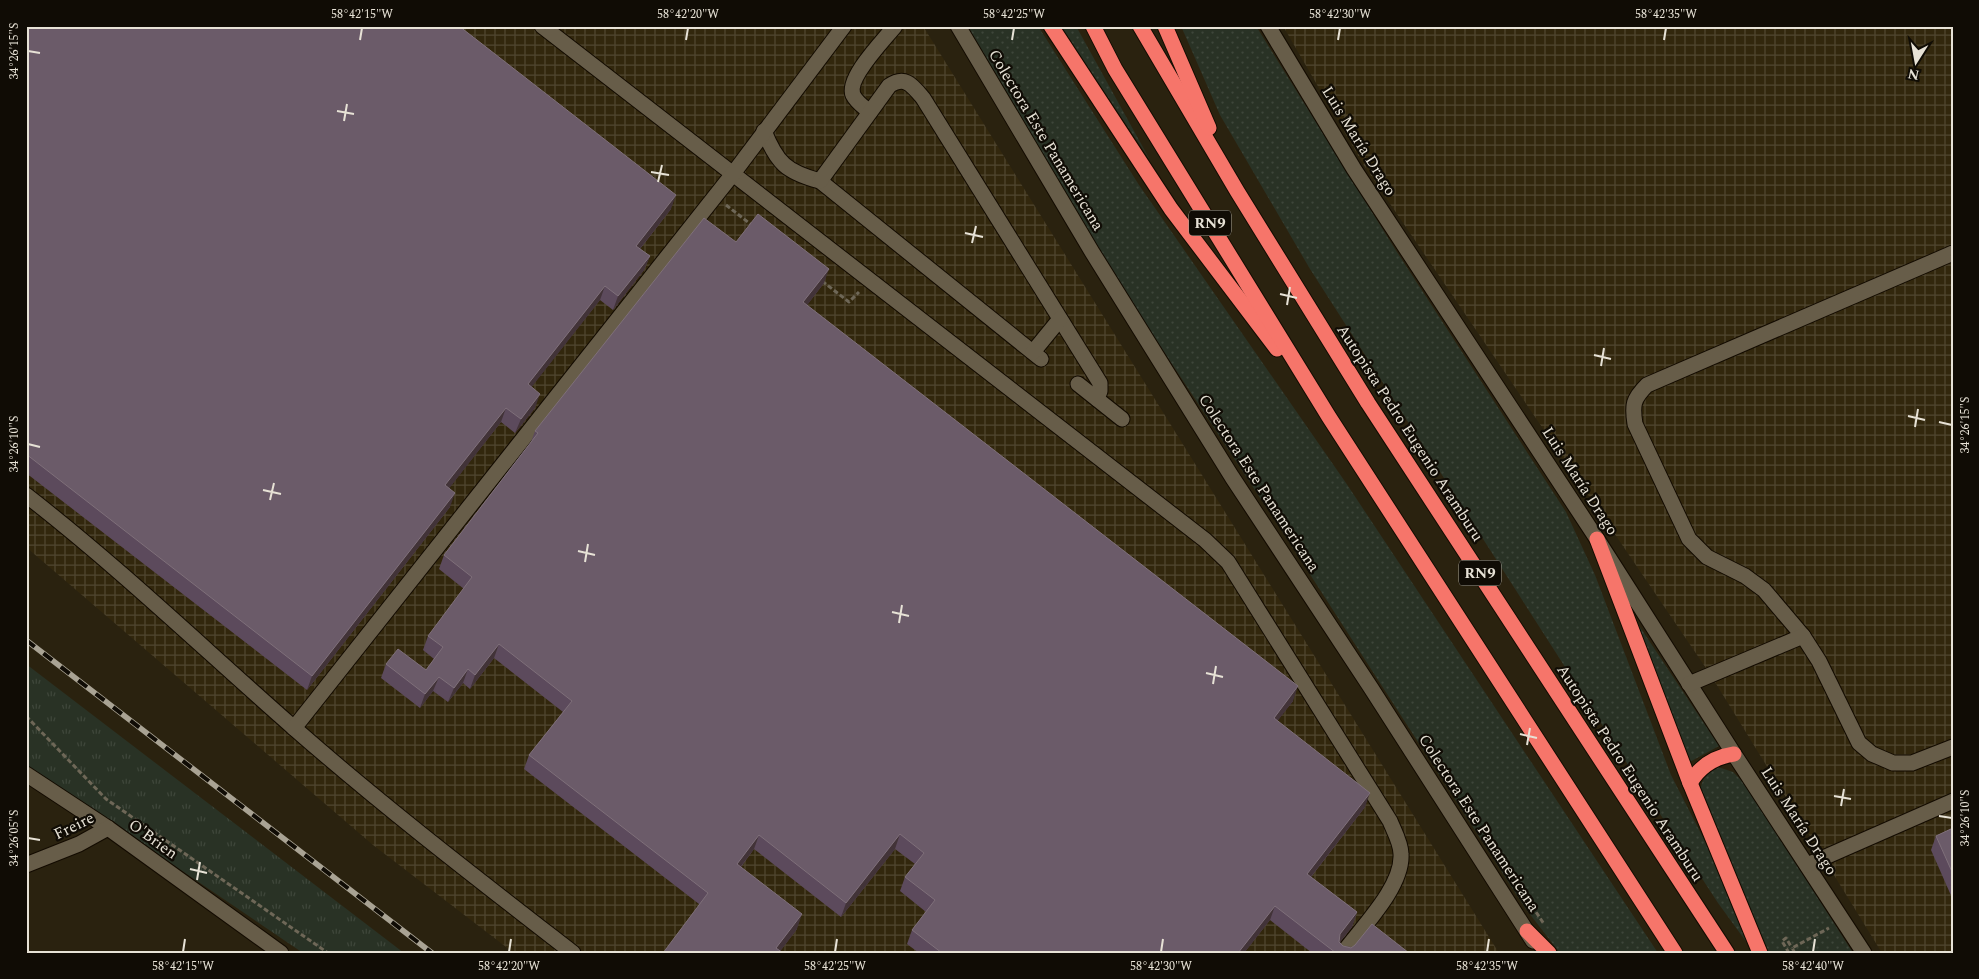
<svg xmlns="http://www.w3.org/2000/svg" width="1979" height="979" font-family="Spectral,serif">
<defs>
<pattern id="industrial-grid" width="8" height="8" patternUnits="userSpaceOnUse" patternTransform="scale(1.25)"><rect width="8" height="8" fill="#32270d"/><path d="M0 4h8M4 0v8" fill="none" stroke="#504630"/></pattern>
<pattern id="grass-dots" width="8" height="8" patternUnits="userSpaceOnUse" patternTransform="scale(1.25)"><rect width="8" height="8" fill="#293225"/><path d="M2 2h.1M6 6h.1" fill="none" stroke="#3e463a" stroke-width="1.8" stroke-linecap="round"/></pattern>
<pattern id="park-tufts" width="24" height="20" patternUnits="userSpaceOnUse" patternTransform="scale(1.25)"><rect width="24" height="20" fill="#293225"/><path d="M3 7l-1-3M5 7V3M7 7l1-3M15 17l-1-3M17 17v-4M19 17l1-3" fill="none" stroke="#3e463a"/></pattern>
</defs>
<rect width="100%" height="100%" fill="#2a220f"/>
<!-- industrial -->
<g fill="url(#industrial-grid)">
<path d="M26,26H923L1499,953H514L373,845L26,547Z"/>
<path d="M1283,26H1953V953H1882L1710,674L1363,164Z"/>
</g>
<!-- grass -->
<g fill="url(#grass-dots)">
<path d="M967,26H1038L1139,185L1346,483L1658,953H1560L1525,908L1293,548L1124,291Z"/>
<path d="M1060,26H1076L1150,160Z"/>
<path d="M1181,26H1256L1395,249L1566,512L1595,575L1671,775L1714,859L1750,947L1718,903L1608,734L1310,269L1220,115Z"/>
<path d="M1630,612L1719,746L1686,764Z"/>
<path d="M1718,767L1733,772L1746,785L1853,953H1769L1700,792C1702,778 1706,773 1718,767Z"/>
</g>
<!-- park -->
<path fill="url(#park-tufts)" d="M26,664L404,953H303L26,765Z"/>
<g fill="none" stroke-linecap="round" stroke-linejoin="round">
<!-- minor casing -->
<g stroke="#130b00" stroke-width="17">
<g id="minor">
<path d="M542,26L1205,540L1228,562L1390,821C1394,831 1401,843 1401,854C1403,887 1362,927 1343,953"/>
<path d="M958,26L1092,252L1232,477L1371,688L1533,941"/>
<path d="M1268,26L1354,169L1597,539L1734,754L1864,953"/>
<path d="M870,112C864,107 857,103 853,95C846,78 884,40 895,26"/>
<path d="M764,131C777,163 786,172 820,181L1041,359"/>
<path d="M820,181L889,86C905,75 912,85 923,98L1100,383V391L1097,399"/>
<path d="M1033,352L1060,319"/>
<path d="M1078,384L1122,419"/>
<path d="M26,495C120,568 205,650 294,728C384,807 479,880 573,953"/>
<path d="M1803,636L1764,590L1745,576L1707,557L1689,539L1635,424C1632,405 1633,399 1647,385L1953,253"/>
<path d="M1689,684L1803,636L1819,661L1859,743L1872,754L1893,763H1912L1953,747"/>
<path d="M294,728L732,175L844,26"/>
<path d="M26,774L108,828L281,953"/>
<path d="M26,865L79,844L108,828"/>
<path d="M1807,865L1953,801"/>
</g>
</g>
<!-- highway casing -->
<g stroke="#130b00" stroke-width="17">
<g id="highway">
<path d="M1051,26L1171,209L1277,349"/>
<path d="M1093,26L1115,69L1329,417L1675,953"/>
<path d="M1140,26L1237,191L1368,403L1727,953"/>
<path d="M1165,26L1209,128"/>
<path d="M1597,539L1690,783L1760,953"/>
<path d="M1690,783C1700,766 1714,757 1734,754"/>
<path d="M1527,931L1549,953"/>
</g>
</g>
<!-- path -->
<g stroke="#6e6757" stroke-width="3" stroke-dasharray="5 2.5" stroke-linecap="butt">
<path d="M726,205L753,226"/>
<path d="M822,281L849,302L859,292"/>
<path d="M26,716L106,799L328,953"/>
<path d="M1532,906L1544,924"/>
<path d="M1789,953L1782,941L1786,938L1792,948"/>
<path d="M1795,953L1792,948L1829,928"/>
</g>
<!-- minor -->
<use href="#minor" stroke="#675d49" stroke-width="15"/>
<!-- highway -->
<use href="#highway" stroke="#f6756a" stroke-width="15"/>
<!-- rail casing -->
<g stroke="#a9a394" stroke-width="5.5">
<path id="rail" d="M26,640L432,953"/>
</g>
<!-- rail -->
<use href="#rail" stroke="#100c05" stroke-width="4" stroke-dasharray="11" stroke-linecap="butt"/>
</g>
<!-- wall -->
<g fill="#5c4a5c">
<path d="M26,26L671,209L640,249L650,256L644,270L613,310L600,300L531,387L535,408L515,433L501,422L449,488L450,507L307,690L26,473Z"/>
<path d="M736,242L824,283L807,305L1293,701L1277,721L1365,807L1311,877L1357,912L1352,927L1340,942L1343,946L1409,953H1312L1270,920L1244,953H919L907,944L912,930L926,912L900,891L905,877L915,864L895,849L841,917L754,849L741,867L797,929L780,951L699,904L524,769L529,755L563,712L494,658L470,689L463,683L448,702L433,691L420,708L381,678L386,664L426,670L434,659L423,650L428,636L464,589L439,569L444,555L531,442L535,431Z"/>
<path d="M1953,828V900L1931,850L1936,836Z"/>
</g>
<!-- shaded-wall -->
<g fill="#423338">
<path d="M676,195L671,209L631,260L636,246Z"/>
<path d="M650,256L644,270L613,310L618,296Z"/>
<path d="M829,269L824,283L798,317L803,302Z"/>
<path d="M605,286L600,300L523,398L528,384Z"/>
<path d="M540,394L535,408L515,433L521,419Z"/>
<path d="M506,408L501,422L440,500L445,485Z"/>
<path d="M455,493L450,507L307,690L312,676Z"/>
<path d="M499,644L494,658L470,689L475,675Z"/>
<path d="M468,669L463,683L448,702L454,688Z"/>
<path d="M439,677L433,691L420,708L425,694Z"/>
<path d="M1298,686L1293,701L1269,732L1274,718Z"/>
<path d="M1370,793L1365,807L1302,888L1307,874Z"/>
<path d="M900,834L895,849L841,917L846,903Z"/>
<path d="M759,835L754,849L732,878L737,864Z"/>
<path d="M1275,906L1270,920L1244,953H1238Z"/>
<path d="M1357,912L1352,927L1335,948L1340,934Z"/>
<path d="M802,914L797,929L779,953L776,948Z"/>
</g>
<!-- building -->
<g fill="#6b5b69" stroke="#7f707a">
<path d="M26,26H459L676,195L636,246L650,256L618,296L605,286L528,384L540,394L521,419L506,408L445,485L455,493L312,676L26,454Z"/>
<path d="M758,214L829,269L803,302L1298,686L1274,718L1370,793L1307,874L1357,912L1340,934L1339,942L1343,946L1351,948L1355,945L1372,924L1409,953H1336L1275,906L1238,953H942L912,930L935,900L905,877L924,853L900,834L846,903L759,835L737,864L802,914L776,948L783,953H663L708,893L529,755L572,701L499,644L475,675L468,669L454,688L439,677L425,694L386,664L398,649L426,670L443,647L428,636L472,577L444,555L538,433L535,431L704,218L736,242Z"/>
<path d="M1953,828V874L1936,836Z"/>
</g>
<!-- ticks -->
<path fill="none" stroke="#e7e2d6" stroke-width="2" d="M360,40L362,28M686,40L688,28M1012,40L1014,28M1338,40L1340,28M1664,40L1666,28M28,51L40,53M337,111L354,114M344,121L347,104M651,172L669,175M658,182L662,165M965,233L983,237M972,243L976,226M1280,294L1297,298M1287,305L1290,287M1594,355L1611,359M1601,366L1604,348M1908,416L1925,420M1939,422L1952,425M1915,427L1918,409M28,444L40,447M263,490L281,494M270,500L274,483M578,551L595,555M585,562L588,544M892,612L909,616M899,623L902,605M1206,673L1223,677M1213,684L1216,666M1520,734L1537,738M1527,745L1530,728M1834,796L1851,799M1841,806L1844,789M1939,816L1952,818M28,838L40,840M190,869L207,873M197,880L200,862M183,952L185,939M509,952L511,939M835,952L837,939M1161,952L1163,939M1487,952L1489,939M1813,952L1815,939"/>
<g text-anchor="middle" dominant-baseline="central" stroke-width="4.5" stroke-linejoin="round" paint-order="stroke">
<!-- shield labels -->
<g fill="#100c05" stroke="#a6a297" stroke-width="1">
<rect x="1189" y="210.5" width="42" height="25" rx="4"/>
<rect x="1459" y="560.5" width="42" height="25" rx="4"/>
</g>
<g font-size="15" font-weight="bold" fill="#e7e2d6">
<text x="1210" y="223">RN9</text>
<text x="1480" y="573">RN9</text>
</g>
<!-- street labels -->
<g font-size="16" fill="#e7e2d6" stroke="#100c05">
<text transform="translate(1046 140) rotate(59)">Colectora Este Panamericana</text>
<text transform="translate(1359 141) rotate(58)">Luis María Drago</text>
<text transform="translate(1410 433) rotate(57)">Autopista Pedro Eugenio Aramburu</text>
<text transform="translate(1580 481) rotate(57)">Luis María Drago</text>
<text transform="translate(1259 483) rotate(57)">Colectora Este Panamericana</text>
<text transform="translate(1630 773) rotate(57)">Autopista Pedro Eugenio Aramburu</text>
<text transform="translate(1799 821) rotate(57)">Luis María Drago</text>
<text transform="translate(1479 823) rotate(57)">Colectora Este Panamericana</text>
<text transform="translate(74 826) rotate(-26)">Freire</text>
<text transform="translate(153 839) rotate(36)">O'Brien</text>
</g>
</g>
<!-- border -->
<rect width="1979" height="979" fill="none" stroke="#100c05" stroke-width="55"/>
<!-- north arrow -->
<g transform="translate(1916 62) rotate(191)" stroke="#100c05" stroke-width="4" paint-order="stroke">
<path d="M0-4L9 19L0 12L-9 19Z" fill="#e7e2d6"/>
<text y="-8" font-size="14" font-weight="bold" text-anchor="middle" fill="#e7e2d6">N</text>
</g>
<rect x="28" y="28" width="1924" height="924" fill="none" stroke="#e7e2d6" stroke-width="2"/>
<g font-size="12" text-anchor="middle" fill="#e7e2d6">
<text x="362" y="18">58°42'15"W</text>
<text x="688" y="18">58°42'20"W</text>
<text x="1014" y="18">58°42'25"W</text>
<text x="1340" y="18">58°42'30"W</text>
<text x="1666" y="18">58°42'35"W</text>
<text transform="translate(14 51) rotate(-90)" y="4">34°26'15"S</text>
<text transform="translate(1965 425) rotate(-90)" y="4">34°26'15"S</text>
<text transform="translate(14 444) rotate(-90)" y="4">34°26'10"S</text>
<text transform="translate(1965 818) rotate(-90)" y="4">34°26'10"S</text>
<text transform="translate(14 838) rotate(-90)" y="4">34°26'05"S</text>
<text x="183" y="970">58°42'15"W</text>
<text x="509" y="970">58°42'20"W</text>
<text x="835" y="970">58°42'25"W</text>
<text x="1161" y="970">58°42'30"W</text>
<text x="1487" y="970">58°42'35"W</text>
<text x="1813" y="970">58°42'40"W</text>
</g>
</svg>
